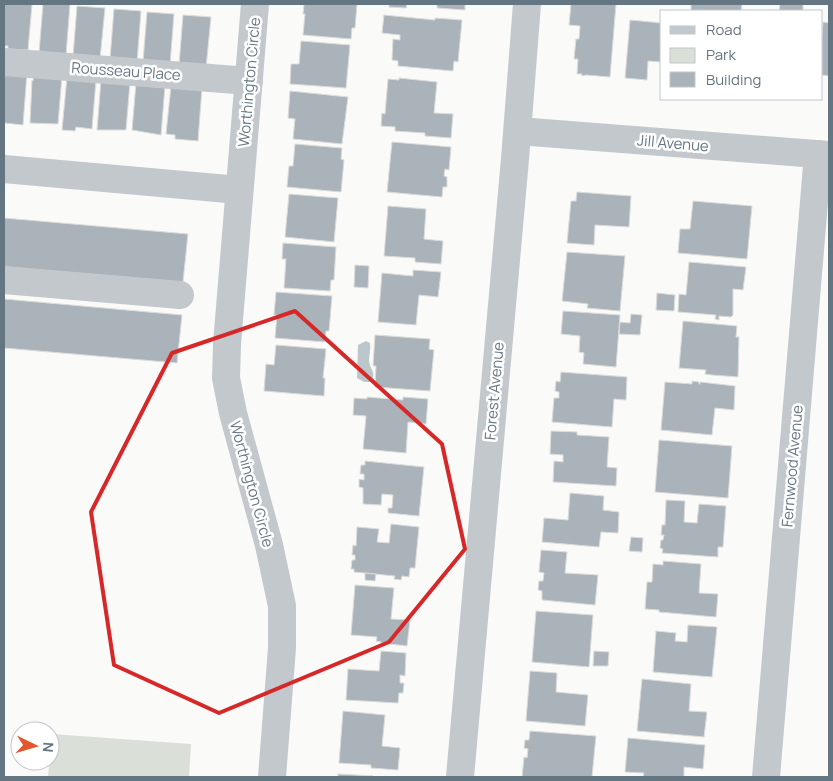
<svg xmlns="http://www.w3.org/2000/svg" width="833" height="781" font-family="Manrope,sans-serif">
<rect width="100%" height="100%" fill="#fafaf8"/>
<!-- green -->
<path fill="#dadfd7" d="M52,734L191,744L189,777H48Z"/>
<!-- water -->
<path fill="#bbc7cb" d="M366,341L370,343C371,349 369,355 369,361C370,370 377,372 371,382H364L357,378L358,345Z"/>
<!-- building -->
<g fill="#aab3b9" stroke="#dcdcda">
<path d="M4,4H32L28,50L8,49V46H4Z"/>
<path d="M43,4H70L66,55L39,53Z"/>
<path d="M301,4H357L355,28H352L351,39L303,35L305,14H303L304,4Z"/>
<path d="M389,4H407L406,8L389,7Z"/>
<path d="M437,4H465V10L437,8Z"/>
<path d="M571,4H616L610,77L586,75L582,76V74H577L578,59H574L576,39H579L580,26L569,25Z"/>
<path d="M691,4H742L741,11H691Z"/>
<path d="M780,4H803V11H779Z"/>
<path d="M77,6L105,8L100,59L73,56Z"/>
<path d="M114,9L141,11L137,62L110,59Z"/>
<path d="M147,12L174,14L170,65L143,62Z"/>
<path d="M183,15L211,17L206,68L179,65Z"/>
<path d="M384,15L435,20V18L462,20L458,62L454,61L453,71L398,66V61L392,60L393,39L400,40V35L382,33Z"/>
<path d="M630,20L662,23V62L648,61L647,80L625,78Z"/>
<path d="M823,22L829,23V76L822,75V36Z"/>
<path d="M301,41L350,45L346,88L290,84L291,64H299Z"/>
<path d="M4,71L27,73L23,125L4,123Z"/>
<path d="M34,74L62,76L58,124L30,123L32,80L33,81Z"/>
<path d="M67,77L96,80L92,129L76,127L75,131L62,130Z"/>
<path d="M399,78L437,82L434,113L453,114L451,138L425,136V133L395,131V127L381,126L382,113L385,114L388,79L399,80Z"/>
<path d="M101,80L130,82L126,130H97Z"/>
<path d="M136,83L165,86L161,135L132,130Z"/>
<path d="M171,86L202,88L198,141L175,139V135L166,134Z"/>
<path d="M290,91L348,97L342,144L293,139L295,119L288,118Z"/>
<path d="M392,142L451,147L449,170L445,169L444,176L447,177V187H443L442,197L387,192Z"/>
<path d="M295,144L342,148L341,159L344,160L341,192L287,187L289,166H293Z"/>
<path d="M577,192L631,196L629,227L595,225L594,245L567,243L571,201H576Z"/>
<path d="M289,194L338,198L334,242L285,237Z"/>
<path d="M693,201L752,206L747,259L678,253L680,229H690Z"/>
<path d="M388,206L426,209L424,239L443,241L441,264L415,262V258L384,256Z"/>
<path d="M4,218L188,234L183,282L4,267Z"/>
<path d="M283,243L336,247L334,280H331L330,291L284,288L286,259H282Z"/>
<path d="M567,252L625,256L620,311L587,308L588,304L562,301Z"/>
<path d="M689,262L746,267L743,290L733,289V315L731,317L719,316V320L715,319L716,315L678,312L679,294L686,295Z"/>
<path d="M355,265L369,266L368,288L354,287Z"/>
<path d="M413,270L441,272L438,297L419,295L416,325L378,322L382,273L413,276Z"/>
<path d="M276,292L332,296L329,331H326L325,342L275,338L277,315H274Z"/>
<path d="M657,293L675,295L674,311L656,310Z"/>
<path d="M4,299L182,315L177,363L4,348Z"/>
<path d="M563,311L620,315L616,367L583,364L584,353L579,352L580,336L561,334Z"/>
<path d="M631,314L642,315L640,335L619,334L620,322L630,323Z"/>
<path d="M683,321L737,326L736,337H739L738,377L712,375L705,374L706,370L679,368Z"/>
<path d="M375,335L430,339L429,349L434,350L430,391L375,387L376,366H373Z"/>
<path d="M276,345L326,349L323,378H325L324,396L264,391L266,364L274,365Z"/>
<path d="M561,372L627,377L626,400L614,399L612,427L552,422L554,398H559V392L555,391L556,381L560,382Z"/>
<path d="M692,381L699,382V384H700V382L735,386L734,410L715,408L712,435L661,430L665,382L692,384Z"/>
<path d="M367,397L403,400V397L428,399L426,424L408,422L406,453L363,449L366,416L353,415L354,398L367,399Z"/>
<path d="M551,431L577,432V435L609,437L607,467L617,468L616,486L553,482L554,461L563,462V455L550,454Z"/>
<path d="M659,440L732,446L728,498L655,492Z"/>
<path d="M365,461L424,467L419,516L388,513V508H392L393,495L382,494L381,505L363,504V488L359,487V479L364,480V474H360L361,465H365Z"/>
<path d="M570,493L604,496L603,510L619,512L618,533L601,532L599,547L542,542L544,518L568,520Z"/>
<path d="M666,500L685,501L684,522L697,523L699,504L726,506L723,547H718V557L662,553L663,549L660,548L661,540H663L664,535H661L662,525H665Z"/>
<path d="M391,524L419,527L415,568H410L409,577L402,576L401,580L394,579L395,576L354,572V569H351L352,560H355V555H352L353,545L356,546L357,527L379,529L377,542L389,543Z"/>
<path d="M631,537L643,538L642,552L629,551Z"/>
<path d="M541,550L567,552L565,573L598,575L595,605L542,600V591L538,590L539,581H543L544,573L539,572Z"/>
<path d="M663,561L701,564L699,593L718,594L716,617L659,612V610L645,609L647,582H652L653,564L663,565Z"/>
<path d="M365,573L376,574L375,581L365,580Z"/>
<path d="M355,585L394,588L391,619L410,620L407,646L381,643V642L376,641L377,637L351,635Z"/>
<path d="M536,611L593,615L589,667L532,662Z"/>
<path d="M688,625L717,627L712,677L653,672L656,631L676,633L675,641L687,642Z"/>
<path d="M381,651L406,653L405,676L400,675V683H404L403,693H399L398,703L346,700L348,669L379,671Z"/>
<path d="M594,651L609,652L608,666H593Z"/>
<path d="M530,671L557,673L556,692L588,695L585,726L526,721Z"/>
<path d="M642,679L691,684L689,711L707,712L704,737L637,731Z"/>
<path d="M343,711L385,715L382,746L400,748L398,770L371,768V765L339,763Z"/>
<path d="M530,731L596,736L592,777H522L524,757L527,758L528,749L524,748L525,740H529Z"/>
<path d="M628,738L705,745L703,769L684,767V777H643L644,773L625,772Z"/>
<path d="M338,774L373,776L338,777Z"/>
</g>
<g fill="none" stroke-linecap="round" stroke-linejoin="round">
<!-- minor -->
<g stroke="#c3c8cc" stroke-width="28">
<path d="M255,4L227,344L226,378L233,413L269,545L282,606V648L272,777"/>
<path d="M4,62L249,81"/>
<path d="M518,131L829,155"/>
<path d="M4,169L239,190"/>
<path d="M4,280L180,295"/>
<path d="M460,777L515,159L527,4"/>
<path d="M766,777L818,154"/>
</g>
</g>
<!-- marked area -->
<path fill="none" stroke="#d62828" stroke-width="4" stroke-linejoin="round" d="M295,311L442,444L465,549L389,642L219,713L114,665L91,512L172,353Z"/>
<g text-anchor="middle" dominant-baseline="central" stroke-width="5" stroke-linejoin="round" paint-order="stroke">
<!-- street labels -->
<g font-size="15" fill="#657683" stroke="#fff">
<text transform="translate(126 71) rotate(4)">Rousseau Place</text>
<text transform="translate(249 82) rotate(-85)">Worthington Circle</text>
<text transform="translate(673 143) rotate(5)">Jill Avenue</text>
<text transform="translate(494 391) rotate(-85)">Forest Avenue</text>
<text transform="translate(792 466) rotate(-85)">Fernwood Avenue</text>
<text transform="translate(252 484) rotate(75)">Worthington Circle</text>
</g>
</g>
<!-- border -->
<rect width="833" height="781" fill="none" stroke="#657683" stroke-width="10"/>
<!-- legend -->
<rect x="660" y="10" width="162" height="90" fill="#ffffff" stroke="#c1c8cd"/>
<rect x="670" y="26" width="25" height="8" fill="#c3c8cc" stroke="#c1c8cd"/>
<text x="706" y="35" font-size="15" fill="#657683">Road</text>
<rect x="670" y="48" width="25" height="15" fill="#dadfd7" stroke="#c1c8cd"/>
<text x="706" y="60" font-size="15" fill="#657683">Park</text>
<rect x="670" y="72" width="25" height="15" fill="#aab3b9" stroke="#c1c8cd"/>
<text x="706" y="85" font-size="15" fill="#657683">Building</text>
<!-- north arrow -->
<g transform="translate(35 746) rotate(95)"><circle r="24" fill="#ffffff" stroke="#c1c8cd"/>
<path d="M0-4L9 19L0 12L-9 19Z" fill="#e4572e"/>
<text y="-8" font-size="14" font-weight="bold" text-anchor="middle" fill="#657683">N</text>
</g>
</svg>
